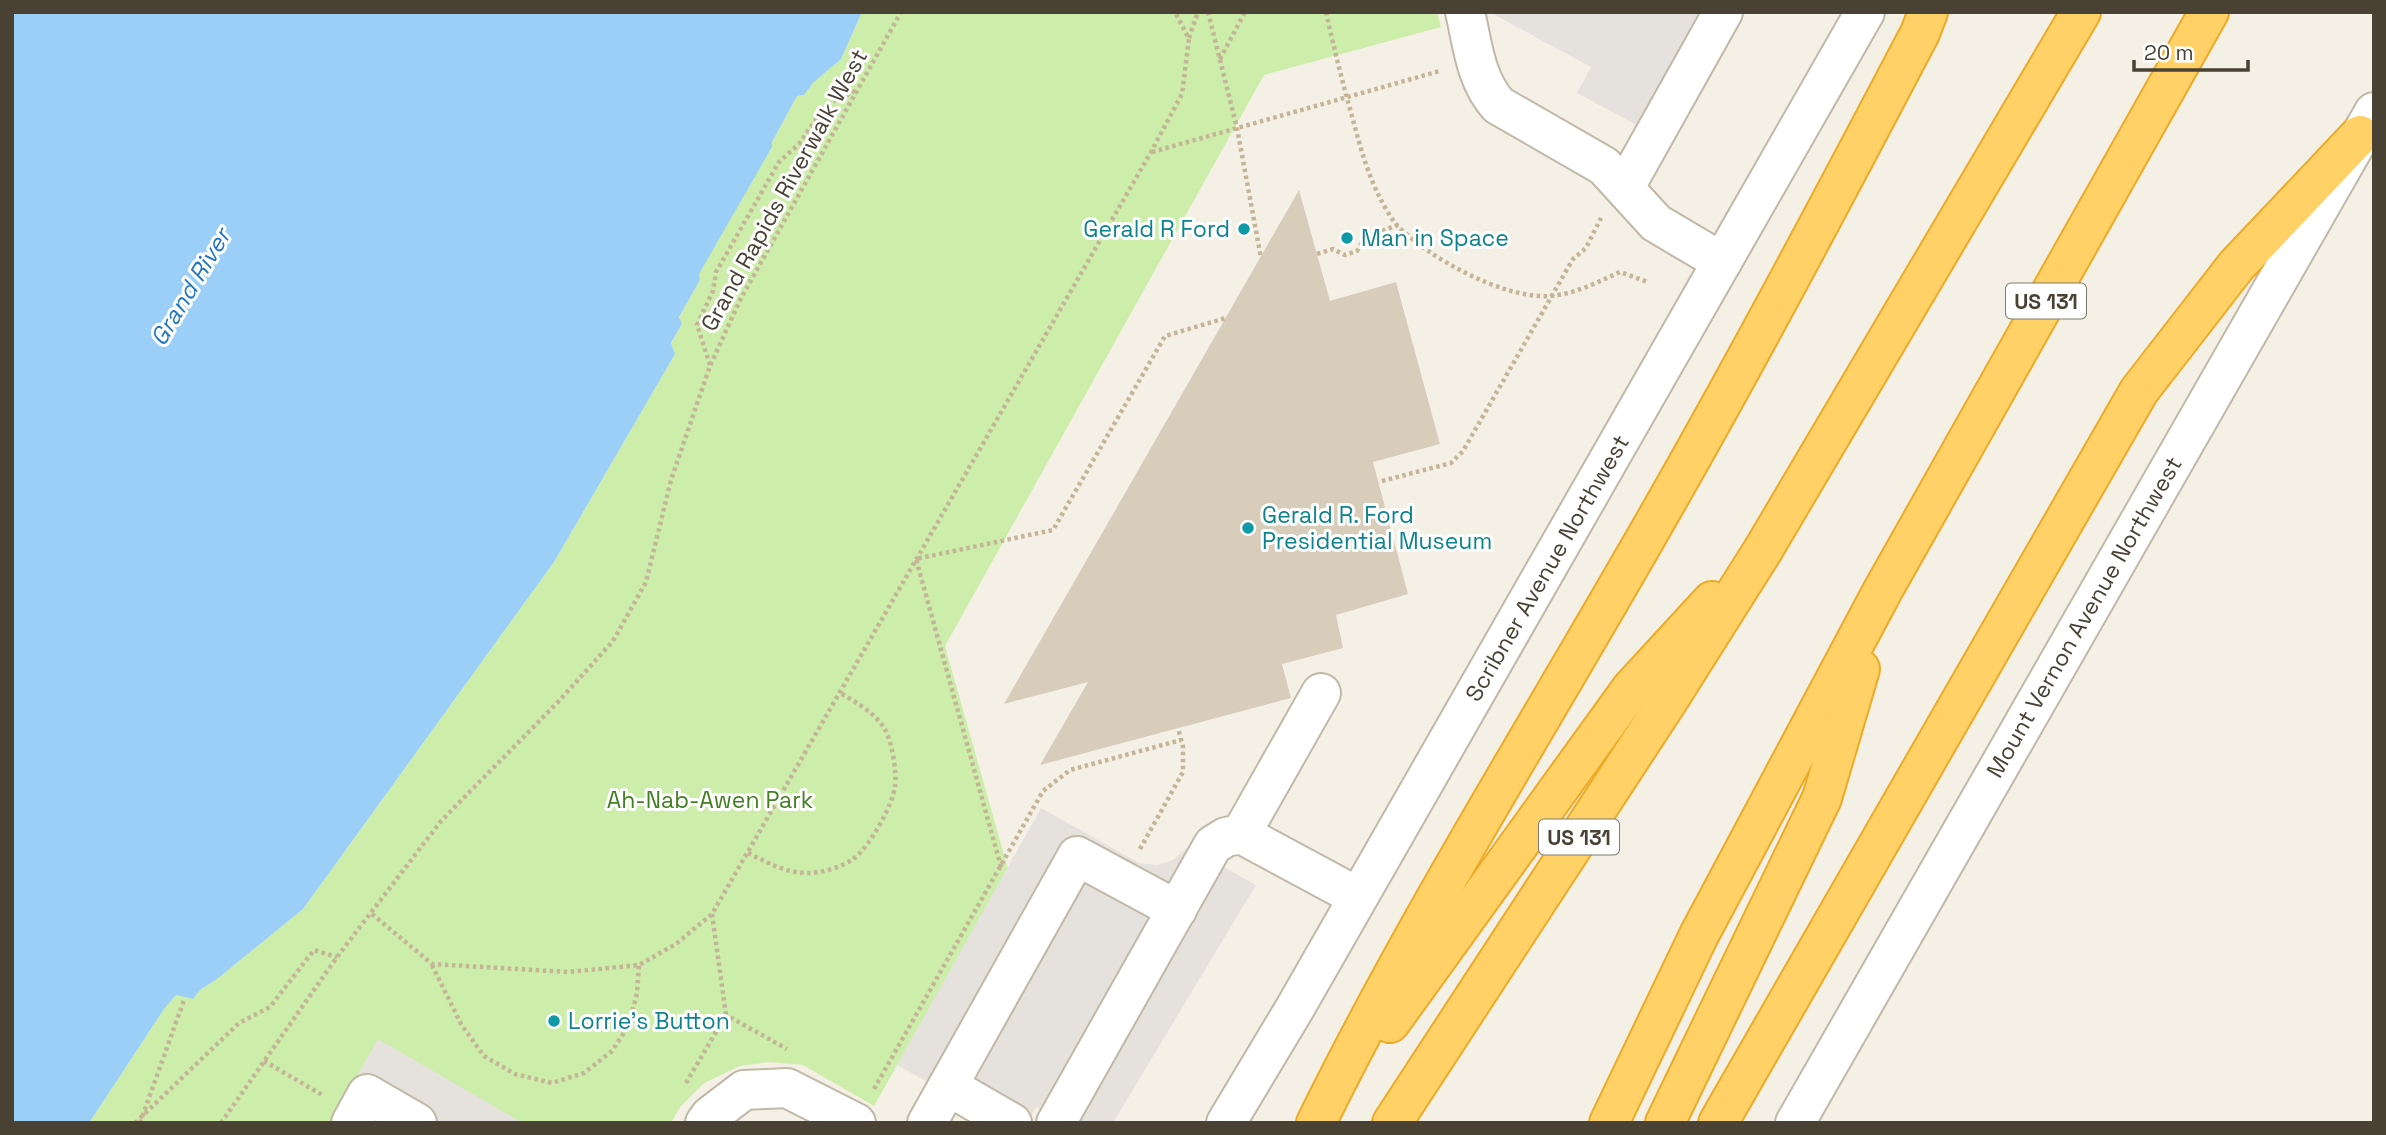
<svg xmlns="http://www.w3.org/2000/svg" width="2386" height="1135" font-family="'Space Grotesk',sans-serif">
<rect width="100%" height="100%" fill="#f4f0e5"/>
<!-- green -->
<path fill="#cdedaa" d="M862,12H1437L1441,27L1264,75L945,646L1008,869L874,1106L803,1065L769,1062L740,1066L704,1083L680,1107L671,1123H89L164,1009L176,995L193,998L200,990L217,979L303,909L554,562L675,354L671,344L682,324L679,317L700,280L698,274L772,147V142L797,96L804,95L813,83L841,59Z"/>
<!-- parking -->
<g fill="#e5e2de">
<path d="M1496,12H1703L1640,127L1577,93L1591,67L1495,15Z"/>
<path d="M1041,808L1139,863L1157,865L1173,860L1188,847L1256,885L1113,1123H1065L1036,1107L1027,1123H1003L897,1065Z"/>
<path d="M378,1039L523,1123H330Z"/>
</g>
<!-- water -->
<path fill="#9ccff7" d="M12,12H862L841,59L813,83L804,95L797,96L772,142V147L699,274L700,280L679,317L682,324L671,343L675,354L554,562L303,909L217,979L200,990L193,999L176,995L164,1009L89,1123H12Z"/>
<!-- building -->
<path fill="#d7cdba" d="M1299,190L1330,301L1396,282L1440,444L1373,462L1408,594L1336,615L1343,648L1282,664L1291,698L1040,765L1088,682L1004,704Z"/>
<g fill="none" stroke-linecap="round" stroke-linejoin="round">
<!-- minor casing -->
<g stroke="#c1b9a7" stroke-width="42">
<g id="minor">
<path d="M1465,12C1473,46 1475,78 1498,105L1604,166L1656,223L1722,262"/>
<path d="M1625,187L1723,12"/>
<path d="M1241,834L1321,693"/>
<path d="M948,1086L1012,1123"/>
<path d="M351,1123L367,1094L417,1123"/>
<path d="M705,1123L710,1116L744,1090L787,1088L856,1123"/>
<path d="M927,1123L1077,856L1177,910"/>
<path d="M1056,1123L1213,845L1226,837L1241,834L1358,897"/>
<path d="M1226,1123L1295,1008L1865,12"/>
<path d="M1795,1123L2374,112"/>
</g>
</g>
<!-- highway casing -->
<g stroke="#edaa27" stroke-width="42">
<g id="highway">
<path d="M1390,1023L1631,689L1712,601"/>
<path d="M1316,1123C1409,934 1521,754 1626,572C1729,395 1825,214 1920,33L1928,12"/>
<path d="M1392,1123L1669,699L1763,550L2081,12"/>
<path d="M1609,1123L1699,935L1883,590L2209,12"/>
<path d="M1665,1123L1822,798L1860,669"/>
<path d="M1718,1123L2139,391L2236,266L2360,135"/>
</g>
</g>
<!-- path -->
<g stroke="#c4b597" stroke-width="4.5" stroke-dasharray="3.5 3.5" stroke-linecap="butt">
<path d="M1208,12L1237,128L1261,258"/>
<path d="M1326,12C1334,49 1343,84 1353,120C1360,146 1367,172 1379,196C1383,204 1389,215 1395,223C1426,257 1503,299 1550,296C1575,294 1598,282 1620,272L1648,282"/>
<path d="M1189,38L1198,12"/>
<path d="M1220,59L1245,12"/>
<path d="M1152,152L1440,71"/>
<path d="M1317,254L1333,249L1345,255L1357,251L1365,237L1398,225"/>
<path d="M710,365L697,325L713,291L716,272L779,162L799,144L826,105L857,90"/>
<path d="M1382,481L1451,463L1463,451L1573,259L1586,248L1601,218"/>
<path d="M1140,849L1183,772V747L1178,728"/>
<path d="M748,853C768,863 786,873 808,873C822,873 842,867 853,859C869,848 893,805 895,786C897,773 892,740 884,728C874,712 855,702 839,692"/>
<path d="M1001,867L916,559L1053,530L1165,336L1226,318"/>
<path d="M372,914L432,964L568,972L639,965L676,944L712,914L1151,152L1182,94L1189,39L1175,12"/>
<path d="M712,914L726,1015"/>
<path d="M432,965L461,1024L484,1056L515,1074L552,1083L584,1073L612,1051L629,1025L637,993L639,965"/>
<path d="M264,1061L324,1096"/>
<path d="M686,1083L726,1015L787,1049"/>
<path d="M874,1089L1043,791L1070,770L1181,740"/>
<path d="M135,1123L239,1023L270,1007L314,950L337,957"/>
<path d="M140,1123L184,1000"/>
<path d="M221,1123L337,957L441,821L558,702L613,641L646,582L671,480L710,366L740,300L901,12"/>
</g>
<!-- minor -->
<use href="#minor" stroke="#fff" stroke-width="38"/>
<!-- highway -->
<use href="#highway" stroke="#ffd166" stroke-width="38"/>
</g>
<!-- markers -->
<g fill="#0f9aa8" stroke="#fff" stroke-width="2.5">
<circle cx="1244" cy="229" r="7"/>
<circle cx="1347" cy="238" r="7"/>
<circle cx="1248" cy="528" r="7"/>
<circle cx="554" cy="1021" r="7"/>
</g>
<g text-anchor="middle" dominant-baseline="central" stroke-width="6" stroke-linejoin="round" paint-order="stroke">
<!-- shield labels -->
<g fill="#fff" stroke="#7f7a71" stroke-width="2">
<rect x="2006" y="283.5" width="80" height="35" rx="5"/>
<rect x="1539" y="819.5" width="80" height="35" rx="5"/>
</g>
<g font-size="21" font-weight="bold" fill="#484134">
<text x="2046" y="301">US 131</text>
<text x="1579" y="837">US 131</text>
</g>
<!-- street labels -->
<g font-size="23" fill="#484134" stroke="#fff">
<text transform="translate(784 190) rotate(-61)">Grand Rapids Riverwalk West</text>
<text transform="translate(1547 568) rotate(-60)">Scribner Avenue Northwest</text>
<text transform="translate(2084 617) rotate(-60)">Mount Vernon Avenue Northwest</text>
</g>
<!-- culture labels -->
<g font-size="23" fill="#0d838f" stroke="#fff" text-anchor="start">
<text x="1230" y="229" text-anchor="end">Gerald R Ford</text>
<text x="1361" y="238">Man in Space</text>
<text x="1262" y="515">Gerald R. Ford<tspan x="1262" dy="26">Presidential Museum</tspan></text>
<text x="568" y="1021">Lorrie's Button</text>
</g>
<!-- park labels -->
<g font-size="23" fill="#427f21" stroke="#fff">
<text x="710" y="800">Ah-Nab-Awen Park</text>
</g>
<!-- water labels -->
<g font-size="24" font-style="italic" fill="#2278be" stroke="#fff">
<text transform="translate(190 287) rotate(-59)">Grand River</text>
</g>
</g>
<!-- border -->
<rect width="2386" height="1135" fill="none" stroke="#484134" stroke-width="28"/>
<!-- scale -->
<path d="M2134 60v10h114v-10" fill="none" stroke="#484134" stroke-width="3.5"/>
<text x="2144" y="60" font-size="21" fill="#484134" stroke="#ffffff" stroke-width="5" paint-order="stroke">20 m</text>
</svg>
